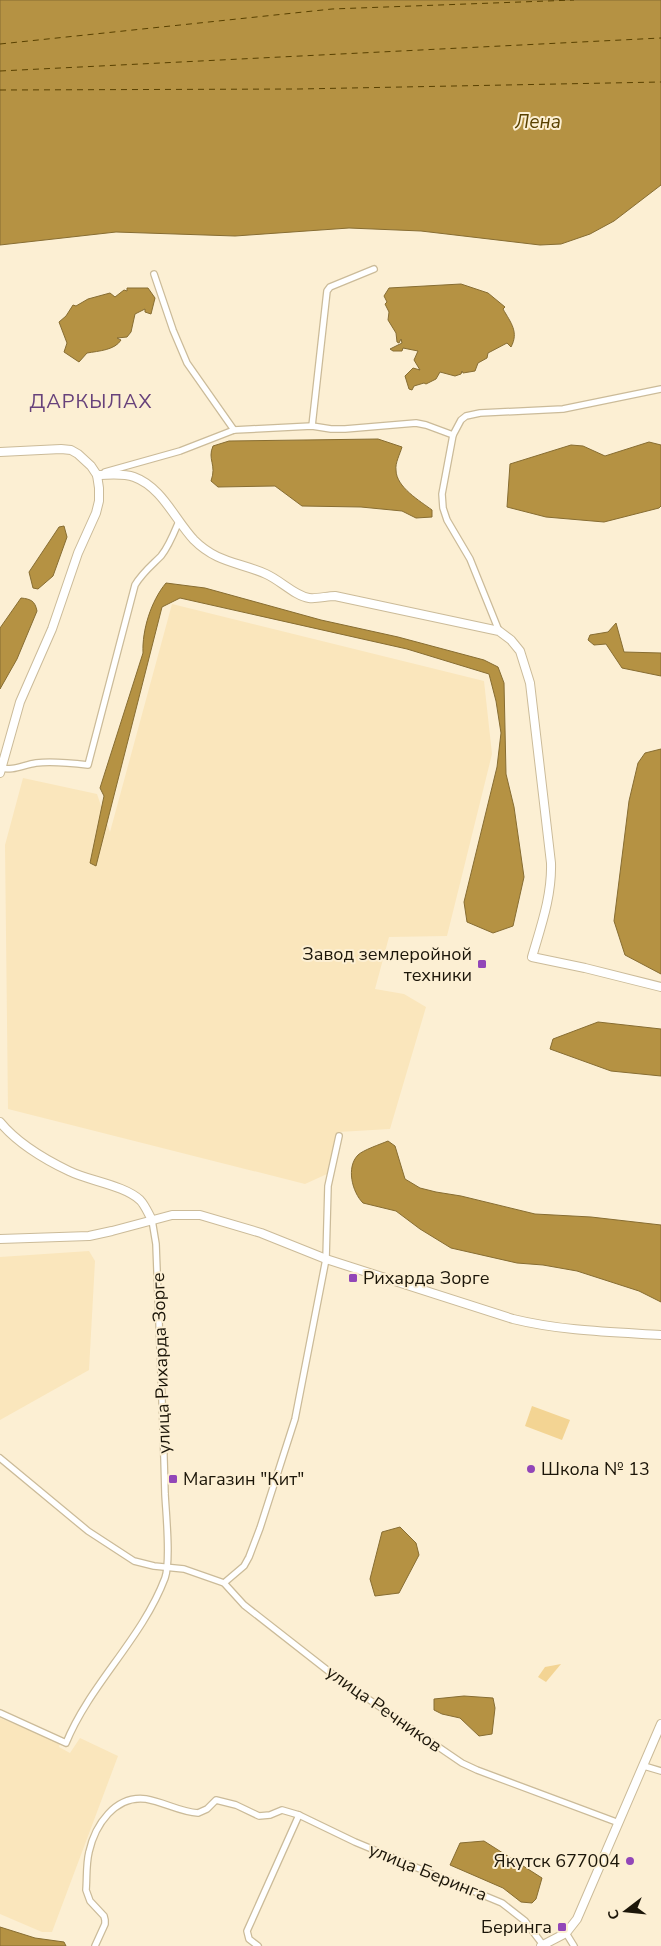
<svg xmlns="http://www.w3.org/2000/svg" width="661" height="1946" font-family="'Nunito Sans',sans-serif">
<rect width="100%" height="100%" fill="#fcefd3"/>
<!-- built -->
<g fill="#fae6bc">
<path d="M172,604L484,681L492,754L447,936L389,937L375,989L404,994L426,1007L390,1129L338,1132L327,1174L305,1184L8,1109L5,845L23,778L97,794L110,832Z"/>
<path d="M89,1251L95,1261L89,1370L0,1420V1257Z"/>
<path d="M0,1718L60,1743L59,1747L70,1753L80,1738L118,1756L52,1932H42L0,1914Z"/>
</g>
<!-- green -->
<g fill="#f3d493">
<path d="M532,1406L570,1420L562,1440L525,1426Z"/>
<path d="M561,1664L546,1682L538,1677L545,1667Z"/>
</g>
<!-- water -->
<g fill="#b59243" stroke="#876d32">
<path d="M0,0H661V185L614,221L590,234L561,244L540,245L421,231L349,228L235,236L116,232L0,245Z"/>
<path d="M461,284L488,293L505,307L503,309C511,323 519,332 511,347L507,343L488,353L487,358L478,363L475,371L463,373L462,371L461,374L455,376L440,372L436,379L426,384L424,383L414,386L412,390L409,389L405,376L413,368L420,370L414,360L418,351L403,348L402,351H393L390,349L402,343L401,339L399,343L397,342L396,333L388,320L389,312L385,304L387,302L384,296L389,288Z"/>
<path d="M127,288H148L155,298L151,314L145,312V309L135,314L131,332L127,337L117,338L121,340C115,350 99,351 87,353L79,362L64,352L67,343L59,322L66,316L73,305L76,306L88,299L110,293L115,297L124,290L127,291Z"/>
<path d="M378,439L402,447C400,454 395,463 396,470C396,487 420,501 432,510V517L416,518L402,511L361,507L302,506L275,486L218,487L211,481C217,464 207,460 213,446L229,441Z"/>
<path d="M649,442L661,445V506L659,508L604,522L546,517L507,507L510,464L571,445L583,446L605,456Z"/>
<path d="M64,526L67,537L53,576L38,589L33,588L29,572L59,527Z"/>
<path d="M166,583L205,588L321,620L398,637L484,660L498,667L504,683L506,774L514,807L524,877L513,926L493,933L467,922L464,902L497,767L501,733L496,701L489,674L407,649L180,598L162,607L96,866L90,863L104,796L100,788L143,653C142,630 151,601 166,583Z"/>
<path d="M21,598C31,599 35,601 37,611L17,659L0,689V628Z"/>
<path d="M616,623L624,652L661,653V676L622,668L606,644L594,645L588,640L590,635L608,632Z"/>
<path d="M661,749V974L625,955L614,921L629,801L638,763L645,753Z"/>
<path d="M598,1022L661,1029V1076L611,1071L550,1049L553,1039Z"/>
<path d="M388,1141L395,1146L405,1179L420,1188L436,1192L461,1196L535,1214L591,1217L661,1225V1302L639,1291L577,1271L543,1265L517,1263L451,1248L420,1229L396,1211L363,1203C352,1192 346,1167 358,1155C363,1150 381,1144 388,1141Z"/>
<path d="M400,1527L416,1543L419,1555L399,1593L375,1596L370,1579L382,1532Z"/>
<path d="M464,1696L493,1698L495,1708L492,1734L479,1736L460,1718L442,1714L434,1710V1699Z"/>
<path d="M484,1841L542,1878L536,1899L532,1903L521,1902L503,1888L450,1865L460,1843Z"/>
<path d="M0,1927L35,1938L64,1942L66,1946H0Z"/>
</g>
<g fill="none" stroke-linecap="round" stroke-linejoin="round">
<!-- ferry -->
<g stroke="#594100" stroke-width="1" stroke-dasharray="6 5" stroke-linecap="butt">
<path d="M0,44L332,9L574,0"/>
<path d="M0,71L661,38"/>
<path d="M0,90L299,89L661,82"/>
</g>
<!-- street casing -->
<g stroke="#cbbb99" stroke-width="8">
<g id="street">
<path d="M154,274L173,330L187,363L234,430"/>
<path d="M312,426L327,291L330,287L374,269"/>
<path d="M105,472L180,451L234,430L312,426L331,429H345L416,423L426,425L453,435"/>
<path d="M499,631L470,559L447,520L443,508L442,494L453,435L461,420L466,416L480,413L563,409L661,389"/>
<path d="M0,768C13,771 23,765 36,763C53,761 71,763 88,765L135,585C142,573 151,566 161,556C169,546 174,533 179,521"/>
<path d="M0,1458L88,1531L134,1561L154,1566L184,1569L224,1583L244,1605L336,1677L462,1763L477,1770L619,1823"/>
<path d="M224,1583L244,1566L249,1557L260,1528L295,1419L326,1259L328,1186L339,1136"/>
<path d="M0,1713L66,1743C90,1684 142,1639 165,1578C171,1561 166,1514 165,1494C163,1411 159,1327 156,1244L152,1220"/>
<path d="M644,1766L661,1771"/>
<path d="M566,1933L574,1946"/>
<path d="M95,1946L105,1924V1920L104,1916L90,1901L86,1890C87,1878 86,1864 89,1852C95,1825 115,1795 146,1799C164,1802 180,1812 198,1813L207,1809L216,1800L236,1805L259,1816L270,1815L282,1810L299,1815"/>
<path d="M258,1946L249,1939L247,1931L299,1815L355,1842L502,1903L525,1921L543,1945"/>
</g>
</g>
<!-- secondary casing -->
<g stroke="#cbbb99" stroke-width="10">
<g id="secondary">
<path d="M0,452L61,449L71,450L78,454L91,466L97,475L99,488V501L96,513L78,553L52,629L20,702L0,773"/>
<path d="M97,475C109,475 123,473 134,477C162,487 175,520 194,540C217,563 239,562 266,574C280,580 295,596 309,598C317,599 327,596 335,596L499,631L511,640L520,651L530,683L551,863C552,896 541,926 532,957L585,968L661,987"/>
<path d="M0,1122C18,1144 44,1159 69,1171C89,1181 124,1185 140,1200C145,1205 148,1213 152,1220"/>
<path d="M0,1239L89,1236L112,1231L172,1215H200L261,1233L326,1259L513,1319C562,1331 611,1332 661,1335"/>
<path d="M541,1946L566,1933L577,1919L661,1724"/>
</g>
</g>
<!-- street -->
<use href="#street" stroke="#fff" stroke-width="5.5"/>
<!-- secondary -->
<use href="#secondary" stroke="#fff" stroke-width="8"/>
</g>
<!-- markers -->
<g fill="#9246b8" stroke="#fcefd3" stroke-width="2">
<rect x="477" y="959" width="10" height="10" rx="2.5"/>
<rect x="348" y="1273" width="10" height="10" rx="2.5"/>
<circle cx="531" cy="1469" r="5"/>
<rect x="168" y="1474" width="10" height="10" rx="2.5"/>
<circle cx="630" cy="1861" r="5"/>
<rect x="557" y="1922" width="10" height="10" rx="2.5"/>
</g>
<g text-anchor="middle" dominant-baseline="central" stroke-width="4" stroke-linejoin="round" paint-order="stroke">
<!-- poi labels -->
<g font-size="18" fill="#1c1609" stroke="#fcefd3" text-anchor="end">
<text x="472" y="954">Завод землеройной<tspan x="472" dy="21">техники</tspan></text>
<text x="363" y="1278" text-anchor="start">Рихарда Зорге</text>
<text x="541" y="1469" text-anchor="start">Школа № 13</text>
<text x="183" y="1479" text-anchor="start">Магазин "Кит"</text>
<text x="620" y="1861">Якутск 677004</text>
<text x="552" y="1927">Беринга</text>
</g>
<!-- street labels -->
<g font-size="18" fill="#1c1609" stroke="#fcefd3">
<text transform="translate(161 1363) rotate(-92)">улица Рихарда Зорге</text>
<text transform="translate(384 1709) rotate(35)">улица Речников</text>
<text transform="translate(428 1872) rotate(22)">улица Беринга</text>
</g>
<!-- water labels -->
<g font-size="19" font-style="italic" fill="#594100" stroke="#fcefd3">
<text x="538" y="122">Лена</text>
</g>
<!-- quarter labels -->
<g font-size="20" letter-spacing="1" fill="#67427b" stroke="#fcefd3">
<text x="91" y="401">ДАРКЫЛАХ</text>
</g>
</g>
<!-- north arrow -->
<g transform="translate(626 1911) rotate(254)" stroke="#fcefd3" stroke-width="4" paint-order="stroke">
<path d="M0-4L9 19L0 12L-9 19Z" fill="#1c1609"/>
<text y="-8" font-size="14" font-weight="bold" text-anchor="middle" fill="#1c1609">С</text>
</g>
</svg>
